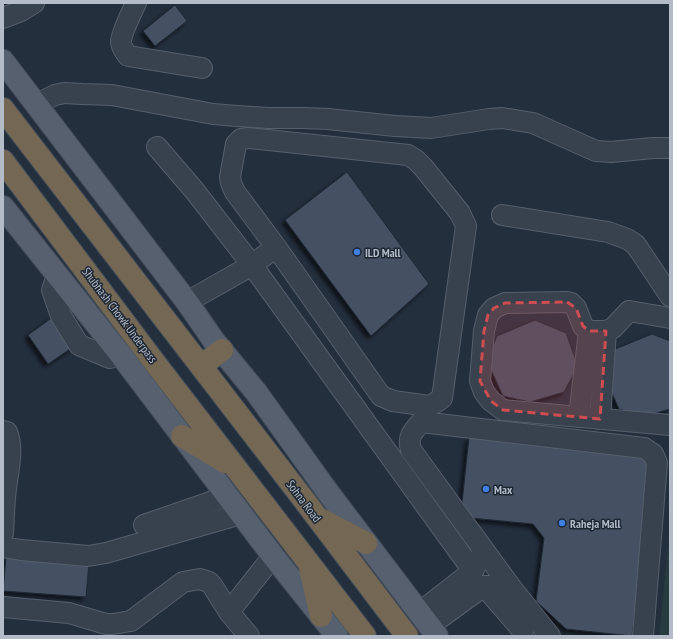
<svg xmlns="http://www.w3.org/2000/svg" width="673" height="639" font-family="'PT Sans Narrow',sans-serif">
<defs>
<filter id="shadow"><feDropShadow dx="-3.5" dy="3.5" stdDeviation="2" flood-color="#0009"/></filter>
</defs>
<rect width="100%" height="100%" fill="#242f3e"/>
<!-- green -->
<path fill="#263c3f" d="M670,528V636H659Z"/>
<!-- building -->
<g fill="#455162" stroke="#1f2835" filter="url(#shadow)">
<path d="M175,5L187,21L155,46L143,31Z"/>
<path d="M347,172L429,284L371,336L285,220Z"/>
<path d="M53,317L73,347L48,364L28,335Z"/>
<path d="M535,320L566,333L578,366L564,392L530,402L503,396L487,361L497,336Z"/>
<path d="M652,334L670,341V409L646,416L619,409L604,375L613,350Z"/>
<path d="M469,437L653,458L632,636L566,629L536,601L544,538L533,524L471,518L462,503Z"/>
<path d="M6,557L89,563L86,597L3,591Z"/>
</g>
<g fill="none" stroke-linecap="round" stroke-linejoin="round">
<!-- minor casing -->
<g stroke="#565f6c" stroke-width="22">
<g id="minor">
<path d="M136,3C132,12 121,33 121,42C121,47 125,52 128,56L202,68"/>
<path d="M3,18L21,11L34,3"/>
<path d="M37,104L55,95L64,93L82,94L112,95L213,114L237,116L268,118H304L328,119L395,126L431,128L489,119L502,118L533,123L596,151L611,152L653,148H670"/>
<path d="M157,147L194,190L252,265L473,571"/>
<path d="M502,215L608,232L627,239L635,244L640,251L670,296"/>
<path d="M57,276L52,290L61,316L79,345L110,358L121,355"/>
<path d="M187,302L252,265L276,247L235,192L231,183L230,177L236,144L241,139L249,138L408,155L416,160L423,167L460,213L466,226L442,398L435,403L429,406L393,401L381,396L276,247"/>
<path d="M670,318L629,311L613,328L606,331H589L583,326L576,308L571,303L567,302L505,303L494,308L488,315L484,331L480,381L484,392L491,401L503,410L670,425"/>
<path d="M579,417L589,331"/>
<path d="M600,419L606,331"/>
<path d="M3,431L7,432C14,449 8,471 6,489C4,503 4,518 3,533"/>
<path d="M144,525L228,496"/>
<path d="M3,547L21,550L88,556L106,553L241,514"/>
<path d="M484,586L523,631"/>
<path d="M3,607L69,613L106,624H113L131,621L183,582L200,579L209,582L212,585L229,612L249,636"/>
<path d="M229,612L273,556"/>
<path d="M419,613L473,571L479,559"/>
<path d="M429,626L484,586H510"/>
<path d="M550,636L510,586L411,450C407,436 413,432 421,422L644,448L653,454L657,463L643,636"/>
</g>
</g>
<!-- major casing -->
<g stroke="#414a57" stroke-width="24">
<g id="major">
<path d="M3,61L187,302L214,341L256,392L327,491L437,636"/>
<path d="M3,207L121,355L273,556L337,636"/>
</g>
</g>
<!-- highway casing -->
<g stroke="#434c59" stroke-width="24">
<g id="highway">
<path d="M3,109L304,500L407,636"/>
<path d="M3,161L155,363L365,636"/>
<path d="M201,366L222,350"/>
<path d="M182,436L225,462"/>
<path d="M322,520L366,543"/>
<path d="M310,568L321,616"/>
</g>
</g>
<!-- minor -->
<use href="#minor" stroke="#38414e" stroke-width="20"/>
<!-- major -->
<use href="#major" stroke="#56606e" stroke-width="22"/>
<!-- highway -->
<use href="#highway" stroke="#746855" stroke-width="22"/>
</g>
<!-- marked area -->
<path fill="#ce4d50" fill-opacity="0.2" stroke="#ce4d50" stroke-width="3" stroke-dasharray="8 5" stroke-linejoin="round" d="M567,302L576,308L583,326L589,331H606L600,419L503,410L491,401L480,381L484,331L488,315L494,308L505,303Z"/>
<!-- markers -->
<g fill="#3f7fe0" stroke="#1d2633" stroke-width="1.5">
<circle cx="357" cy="252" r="4"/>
<circle cx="486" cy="489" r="4"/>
<circle cx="562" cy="523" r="4"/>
</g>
<g text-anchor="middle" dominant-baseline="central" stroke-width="3" stroke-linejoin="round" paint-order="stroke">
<!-- poi labels -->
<g font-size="12" font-weight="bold" fill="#b4bcc9" stroke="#1d2633" text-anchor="start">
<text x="365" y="252">ILD Mall</text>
<text x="494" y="489">Max</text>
<text x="570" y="523">Raheja Mall</text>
</g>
<!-- street labels -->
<g font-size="12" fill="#b4bcc9" stroke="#1d2633">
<text transform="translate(120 315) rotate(53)">Shubhash Chowk Underpass</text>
<text transform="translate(304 501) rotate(53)">Sohna Road</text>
</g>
</g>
<!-- border -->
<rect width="673" height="639" fill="none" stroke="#b4bcc9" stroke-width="8"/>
</svg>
